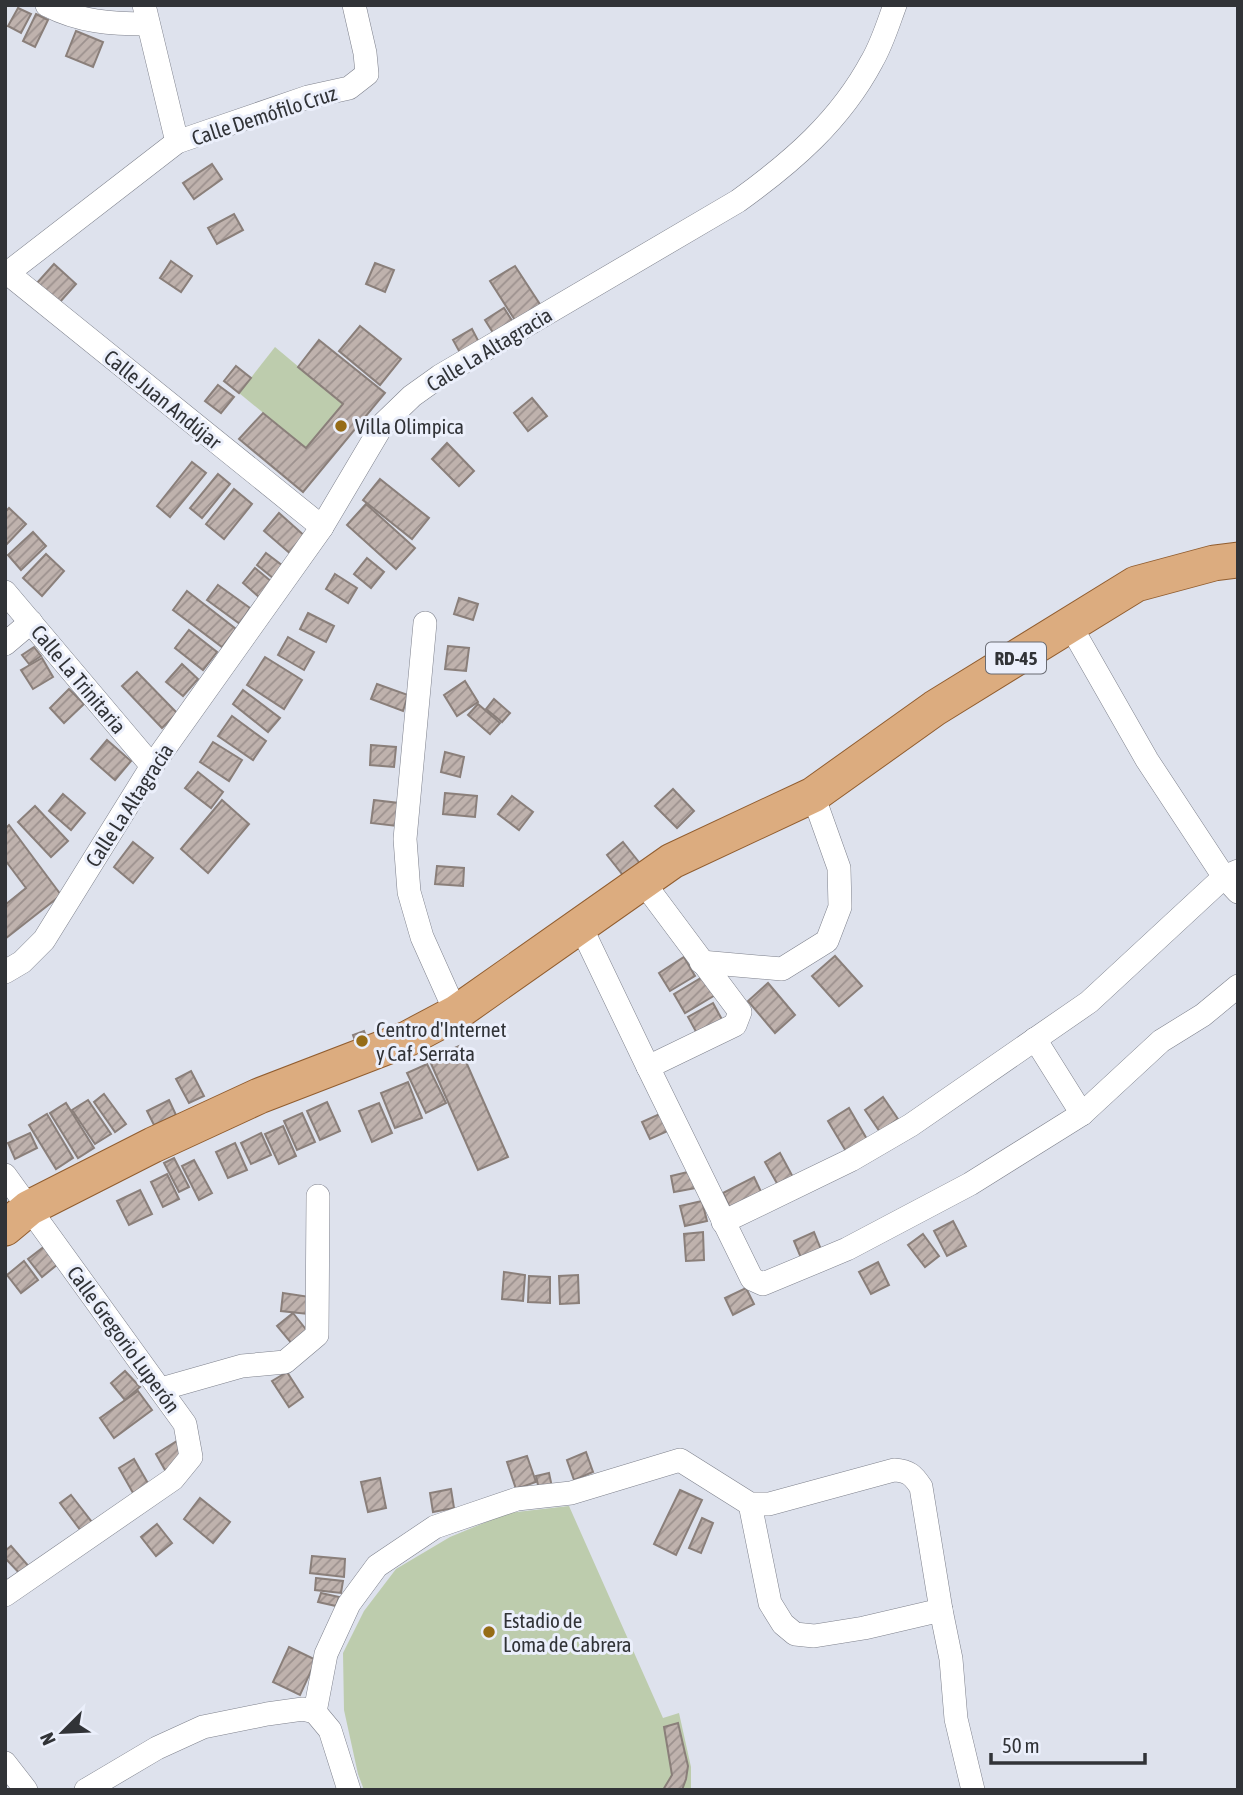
<svg xmlns="http://www.w3.org/2000/svg" width="1243" height="1795" font-family="'Asap Condensed',sans-serif">
<defs>
<pattern id="building-hatch" width="6" height="6" patternUnits="userSpaceOnUse" patternTransform="scale(1.75)"><rect width="6" height="6" fill="#bfb2ad"/><path d="M-1 1l2-2M0 6l6-6M5 7l2-2" fill="none" stroke="#9c918e"/></pattern>
</defs>
<rect width="100%" height="100%" fill="#dee2ed"/>
<!-- park -->
<g fill="#bdccad">
<path d="M275,347L343,404L306,448L239,393Z"/>
<path d="M569,1506L663,1718L679,1713L691,1767V1790H364L358,1774L344,1710L343,1653L364,1611L396,1569L450,1537L508,1513Z"/>
</g>
<!-- building -->
<g fill="url(#building-hatch)" stroke="#8a7f7a" stroke-width="2">
<path d="M18,8L31,14L21,33L8,26Z"/>
<path d="M36,14L48,20L35,47L23,41Z"/>
<path d="M76,31L103,42L93,67L66,56Z"/>
<path d="M212,164L222,179L194,199L183,183Z"/>
<path d="M234,214L243,230L217,244L208,228Z"/>
<path d="M171,261L192,276L181,292L160,278Z"/>
<path d="M375,263L394,270L385,292L366,284Z"/>
<path d="M54,264L76,284L59,303L37,283Z"/>
<path d="M515,266L545,312L520,328L490,281Z"/>
<path d="M504,308L518,330L499,342L485,320Z"/>
<path d="M360,326L401,359L380,385L339,351Z"/>
<path d="M472,329L483,350L464,360L453,340Z"/>
<path d="M319,340L385,393L303,492L239,439L263,413L306,448L343,404L298,367Z"/>
<path d="M236,366L251,378L239,393L224,381Z"/>
<path d="M218,385L234,397L221,413L205,401Z"/>
<path d="M532,398L547,416L528,431L514,413Z"/>
<path d="M447,443L474,471L459,486L432,459Z"/>
<path d="M192,462L206,473L170,517L157,506Z"/>
<path d="M218,474L230,484L202,518L190,508Z"/>
<path d="M380,479L429,518L412,539L363,500Z"/>
<path d="M234,489L252,504L224,539L206,524Z"/>
<path d="M366,504L415,548L396,569L347,525Z"/>
<path d="M9,508L26,524L5,546V512Z"/>
<path d="M279,513L307,538L292,555L264,531Z"/>
<path d="M33,532L46,546L21,570L8,555Z"/>
<path d="M266,553L283,566L273,578L257,565Z"/>
<path d="M46,554L64,571L42,596L23,578Z"/>
<path d="M367,558L384,572L371,588L354,574Z"/>
<path d="M255,568L272,582L259,597L243,583Z"/>
<path d="M335,574L357,588L348,603L326,589Z"/>
<path d="M218,585L250,608L240,624L207,600Z"/>
<path d="M187,591L236,629L222,647L173,610Z"/>
<path d="M459,598L478,604L473,620L454,614Z"/>
<path d="M308,613L334,626L326,642L300,629Z"/>
<path d="M189,630L217,652L203,670L175,648Z"/>
<path d="M288,637L314,652L304,670L278,655Z"/>
<path d="M448,646L469,648L466,671L445,669Z"/>
<path d="M34,647L41,656L29,664L22,655Z"/>
<path d="M265,657L302,680L284,709L247,685Z"/>
<path d="M42,658L53,677L33,689L21,670Z"/>
<path d="M182,664L198,679L183,696L166,682Z"/>
<path d="M137,672L177,713L162,728L122,686Z"/>
<path d="M465,681L478,702L457,716L444,695Z"/>
<path d="M377,684L408,695L403,711L371,699Z"/>
<path d="M69,689L84,704L64,723L50,708Z"/>
<path d="M243,690L280,718L268,732L233,704Z"/>
<path d="M494,699L510,713L502,722L486,709Z"/>
<path d="M478,704L500,723L490,734L468,715Z"/>
<path d="M232,716L266,741L253,760L218,736Z"/>
<path d="M107,740L131,761L115,780L91,759Z"/>
<path d="M213,742L242,760L229,781L200,762Z"/>
<path d="M371,745L396,747L394,767L370,765Z"/>
<path d="M445,752L464,757L460,777L441,772Z"/>
<path d="M198,772L223,792L211,808L185,788Z"/>
<path d="M673,789L694,811L677,828L655,806Z"/>
<path d="M445,793L477,796L475,817L443,814Z"/>
<path d="M63,794L85,813L71,830L49,811Z"/>
<path d="M512,796L533,812L519,830L498,814Z"/>
<path d="M222,800L249,824L208,873L181,849Z"/>
<path d="M374,800L407,804L405,827L371,823Z"/>
<path d="M35,806L68,841L51,857L18,822Z"/>
<path d="M9,825L61,895L5,939V905L26,888L5,860V829Z"/>
<path d="M133,842L153,858L133,883L114,867Z"/>
<path d="M623,842L642,866L626,879L607,855Z"/>
<path d="M437,866L464,868L463,886L435,884Z"/>
<path d="M835,956L862,986L839,1006L812,976Z"/>
<path d="M684,957L695,976L670,991L659,973Z"/>
<path d="M706,975L717,994L685,1013L674,994Z"/>
<path d="M768,983L795,1015L775,1033L748,1001Z"/>
<path d="M713,1003L725,1025L700,1039L688,1017Z"/>
<path d="M364,1031L370,1046L359,1051L353,1035Z"/>
<path d="M459,1046L508,1157L478,1170L429,1059Z"/>
<path d="M427,1064L446,1103L426,1113L407,1073Z"/>
<path d="M191,1071L204,1096L189,1103L176,1079Z"/>
<path d="M408,1082L422,1118L395,1128L381,1093Z"/>
<path d="M104,1094L126,1124L115,1132L94,1102Z"/>
<path d="M883,1097L898,1119L880,1132L865,1110Z"/>
<path d="M88,1100L111,1134L95,1144L72,1110Z"/>
<path d="M169,1100L176,1115L154,1125L147,1111Z"/>
<path d="M327,1102L340,1131L320,1140L307,1111Z"/>
<path d="M66,1103L94,1148L78,1158L50,1113Z"/>
<path d="M379,1103L392,1133L372,1142L359,1111Z"/>
<path d="M849,1108L868,1141L847,1153L828,1121Z"/>
<path d="M664,1112L672,1129L650,1139L642,1122Z"/>
<path d="M302,1113L315,1142L297,1150L284,1121Z"/>
<path d="M47,1114L73,1158L56,1169L29,1125Z"/>
<path d="M283,1126L296,1156L279,1164L265,1134Z"/>
<path d="M30,1133L37,1148L15,1159L8,1143Z"/>
<path d="M261,1133L271,1155L251,1164L241,1143Z"/>
<path d="M235,1143L247,1170L228,1178L216,1152Z"/>
<path d="M780,1153L794,1179L779,1187L765,1162Z"/>
<path d="M174,1158L189,1187L179,1192L164,1163Z"/>
<path d="M194,1160L212,1193L199,1200L182,1166Z"/>
<path d="M692,1171L696,1188L674,1192L671,1176Z"/>
<path d="M167,1174L179,1199L163,1207L151,1182Z"/>
<path d="M754,1177L763,1196L731,1211L723,1193Z"/>
<path d="M140,1190L152,1214L129,1225L117,1201Z"/>
<path d="M702,1201L707,1221L685,1226L680,1206Z"/>
<path d="M953,1221L966,1246L947,1256L934,1231Z"/>
<path d="M703,1232L704,1260L686,1261L684,1234Z"/>
<path d="M814,1232L824,1257L804,1265L794,1241Z"/>
<path d="M923,1234L939,1256L925,1267L908,1245Z"/>
<path d="M45,1246L58,1264L42,1277L28,1259Z"/>
<path d="M24,1261L38,1280L21,1293L7,1275Z"/>
<path d="M878,1262L889,1285L871,1294L859,1272Z"/>
<path d="M504,1272L525,1275L523,1301L502,1299Z"/>
<path d="M578,1275L579,1303L560,1304L559,1276Z"/>
<path d="M529,1276L550,1277V1303L528,1302Z"/>
<path d="M746,1288L754,1304L733,1315L725,1298Z"/>
<path d="M283,1293L310,1297L308,1314L281,1311Z"/>
<path d="M293,1313L308,1332L292,1344L277,1326Z"/>
<path d="M125,1371L140,1387L125,1400L111,1383Z"/>
<path d="M287,1372L303,1397L289,1407L272,1381Z"/>
<path d="M138,1391L152,1410L114,1438L100,1418Z"/>
<path d="M177,1441L186,1457L165,1470L156,1454Z"/>
<path d="M586,1452L593,1472L574,1480L567,1460Z"/>
<path d="M527,1456L536,1482L516,1489L507,1462Z"/>
<path d="M134,1459L149,1485L133,1493L119,1468Z"/>
<path d="M549,1473L553,1492L540,1494L536,1476Z"/>
<path d="M380,1478L386,1508L368,1512L361,1482Z"/>
<path d="M451,1489L454,1508L433,1512L430,1493Z"/>
<path d="M680,1490L702,1500L676,1555L654,1544Z"/>
<path d="M71,1495L95,1526L84,1535L60,1503Z"/>
<path d="M200,1498L230,1522L213,1543L184,1519Z"/>
<path d="M702,1518L713,1523L701,1553L689,1548Z"/>
<path d="M157,1524L172,1543L156,1556L141,1537Z"/>
<path d="M11,1546L32,1570L23,1577L5,1558V1551Z"/>
<path d="M312,1556L345,1559L344,1577L310,1573Z"/>
<path d="M316,1578L343,1581L341,1593L315,1590Z"/>
<path d="M321,1593L339,1597L336,1606L318,1602Z"/>
<path d="M289,1647L316,1660L300,1695L273,1682Z"/>
<path d="M678,1723L688,1766L686,1779L682,1790H663L672,1775L664,1727Z"/>
</g>
<g fill="none" stroke-linecap="round" stroke-linejoin="round">
<!-- street casing -->
<g stroke="#7e818c" stroke-width="24">
<g id="street">
<path d="M47,5C80,22 111,24 148,24"/>
<path d="M144,5L177,142"/>
<path d="M5,271L322,527"/>
<path d="M5,275L177,142L308,97L349,88L367,74L365,53L354,5"/>
<path d="M5,592L152,766"/>
<path d="M425,623L405,839L409,892L422,937L456,1013"/>
<path d="M1070,625L1147,760L1224,877L1238,892"/>
<path d="M5,644L31,622"/>
<path d="M643,882L740,1012L735,1025L648,1067L752,1279L763,1284L847,1249L970,1184L1082,1114L1161,1041L1203,1015L1238,986"/>
<path d="M580,925L648,1067"/>
<path d="M701,962L782,969L827,941L840,907L839,868L813,795"/>
<path d="M5,972L22,962L44,940L152,766L322,527L383,424L412,396L440,376L738,201C792,162 840,121 872,61C882,44 888,24 895,5"/>
<path d="M1035,1039L1082,1114"/>
<path d="M5,1175L185,1424L191,1457L173,1479L5,1595"/>
<path d="M723,1222L851,1160L911,1125L1089,1002L1224,877L1238,871"/>
<path d="M161,1389L242,1366L285,1362L317,1335L318,1196"/>
<path d="M750,1504L770,1603L783,1624L795,1634L814,1636L864,1628L941,1610"/>
<path d="M315,1712L326,1654L349,1604L377,1566L435,1527L517,1499L571,1493L680,1460L750,1504H769L894,1470C909,1471 913,1475 921,1487L941,1610L951,1659L956,1719L973,1790"/>
<path d="M5,1763L26,1790"/>
<path d="M86,1790L157,1748L203,1727L267,1714L303,1709L315,1712L330,1730L349,1790"/>
</g>
</g>
<!-- primary casing -->
<g stroke="#915d2f" stroke-width="37">
<path id="primary" d="M5,1228L29,1208L153,1145L259,1096L407,1039L456,1013L672,861L813,795L935,708L1136,584L1214,563L1238,560"/>
</g>
<!-- street -->
<use href="#street" stroke="#fff" stroke-width="23"/>
<!-- primary -->
<use href="#primary" stroke="#dcac7f" stroke-width="35"/>
</g>
<!-- markers -->
<g fill="#966c17" stroke="#ebeffb" stroke-width="2.5">
<circle cx="341" cy="426" r="7"/>
<circle cx="362" cy="1041" r="7"/>
<circle cx="489" cy="1632" r="7"/>
</g>
<g text-anchor="middle" dominant-baseline="central" stroke-width="6" stroke-linejoin="round" paint-order="stroke">
<!-- shield labels -->
<rect fill="#ebeffb" stroke="#696b72" stroke-width="2" x="986" y="642.5" width="60" height="31" rx="5"/>
<g font-size="19" font-weight="bold" fill="#313337">
<text x="1016" y="658">RD-45</text>
</g>
<!-- street labels -->
<g font-size="21" fill="#313337" stroke="#ebeffb">
<text transform="translate(264 115) rotate(-18)">Calle Demófilo Cruz</text>
<text transform="translate(489 349) rotate(-31)">Calle La Altagracia</text>
<text transform="translate(163 399) rotate(39)">Calle Juan Andújar</text>
<text transform="translate(79 679) rotate(50)">Calle La Trinitaria</text>
<text transform="translate(129 805) rotate(-57)">Calle La Altagracia</text>
<text transform="translate(124 1339) rotate(54)">Calle Gregorio Luperón</text>
</g>
<!-- poi labels -->
<g font-size="21" fill="#313337" stroke="#ebeffb" text-anchor="start">
<text x="355" y="426">Villa Olimpica</text>
<text x="376" y="1029">Centro d'Internet<tspan x="376" dy="24">y Caf. Serrata</tspan></text>
<text x="503" y="1620">Estadio de<tspan x="503" dy="24">Loma de Cabrera</tspan></text>
</g>
</g>
<!-- border -->
<rect width="1243" height="1795" fill="none" stroke="#313337" stroke-width="14"/>
<!-- north arrow -->
<g transform="translate(63 1732) rotate(246)" stroke="#ebeffb" stroke-width="5" paint-order="stroke">
<path d="M0-5L12 26L0 18L-12 26Z" fill="#313337"/>
<text y="-10" font-size="19" font-weight="bold" text-anchor="middle" fill="#313337">N</text>
</g>
<!-- scale -->
<path d="M991 1753v10h154v-10" fill="none" stroke="#313337" stroke-width="3.5"/>
<text x="1002" y="1753" font-size="21" fill="#313337" stroke="#ebeffb" stroke-width="5" paint-order="stroke">50 m</text>
</svg>
